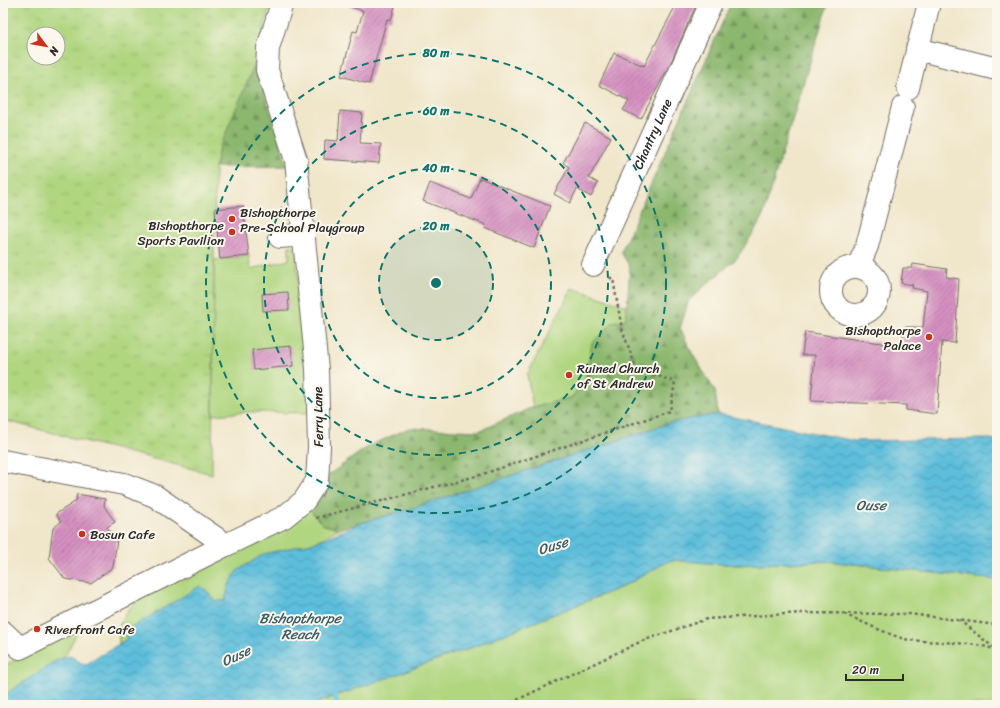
<svg xmlns="http://www.w3.org/2000/svg" width="1000" height="708" font-family="Sriracha,sans-serif">
<defs>
<pattern id="forest-firs" width="22" height="20" patternUnits="userSpaceOnUse"><rect width="22" height="20" fill="#8cb76e"/><path d="M5 1l3.5 6h-7zM16 11l3.5 6h-7z" fill="#73955b"/></pattern>
<pattern id="park-tufts" width="24" height="20" patternUnits="userSpaceOnUse"><rect width="24" height="20" fill="#b0d680"/><path d="M3 7l-1-3M5 7V3M7 7l1-3M15 17l-1-3M17 17v-4M19 17l1-3" fill="none" stroke="#98b86f"/></pattern>
<pattern id="water-waves" width="16" height="10" patternUnits="userSpaceOnUse"><rect width="16" height="10" fill="#5dbedb"/><path d="M0 5q4-4 8 0t8 0" fill="none" stroke="#4d9bb2"/></pattern>
<pattern id="building-hatch" width="6" height="6" patternUnits="userSpaceOnUse"><rect width="6" height="6" fill="#d590c1"/><path d="M-1 1l2-2M0 6l6-6M5 7l2-2" fill="none" stroke="#ad769d"/></pattern>
</defs>
<rect width="100%" height="100%" fill="#fbf7ec"/>
<filter id="ink" filterUnits="userSpaceOnUse"><feTurbulence type="fractalNoise" baseFrequency=".025" numOctaves="2"/><feDisplacementMap in="SourceGraphic" scale="8" xChannelSelector="R" yChannelSelector="G"/><feConvolveMatrix kernelMatrix="1 2 1 2 8 2 1 2 1" color-interpolation-filters="sRGB"/></filter>
<filter id="wash" filterUnits="userSpaceOnUse"><feTurbulence type="fractalNoise" baseFrequency=".012" numOctaves="4" result="noise"/><feDisplacementMap in="SourceGraphic" scale="16" xChannelSelector="R" yChannelSelector="G"/><feGaussianBlur stdDeviation="0.9" result="paint"/><feColorMatrix in="noise" values="0 0 0 0 0 0 0 0 0 0 0 0 0 0 0 0 0 1.4 0 .05"/><feComposite in="paint" operator="in"/></filter>
<g filter="url(#wash)">
<rect width="100%" height="100%" fill="#f0e6ca"/>
<!-- grass -->
<g fill="#b0d680" stroke="#6e8056">
<path d="M289,246H295L311,413L248,412L213,415L214,260L249,256L250,269L289,260Z"/>
<path d="M572,288L627,306L626,319L587,368L585,381L571,398L533,407L527,375Z"/>
<path d="M307,506L322,524L338,529L316,542L264,554L229,585L225,601H215L206,590L124,632L127,639L119,644C117,623 122,617 135,602Z"/>
<path d="M671,560L736,565L827,561L997,580V705H311L470,648L622,587Z"/>
<path d="M79,629L64,658L57,660L3,696V666Z"/>
</g>
<!-- forest -->
<g fill="url(#forest-firs)" stroke="#5c714c">
<path d="M731,3H828L762,219L737,258L689,300L680,328L693,355L715,391L718,414L673,422L410,509L338,529L322,524L307,506L324,478L369,446L409,428L479,431L533,407L571,398L585,381L592,343L613,322L626,319L630,267L621,252Z"/>
<path d="M254,66L278,132L287,166L215,167L218,151Z"/>
</g>
<!-- park -->
<path fill="url(#park-tufts)" stroke="#6e8056" fill-rule="evenodd" d="M3,3H271L254,66L218,151L215,167L212,474L3,420ZM34,34H58V58H34Z"/>
<!-- water -->
<path fill="url(#water-waves)" stroke="#447483" d="M718,414L855,441L989,439L997,440V580L827,561L736,565L671,560L622,587L470,648L311,705H3V696L57,660L70,656L85,665L127,639L124,632L200,586L206,590L215,601H225L229,585L237,571L264,554L316,542L358,524L410,509L673,422Z"/>
<g fill="none" stroke-linecap="round" stroke-linejoin="round">
<!-- stream -->
<path stroke="#5dbedb" stroke-width="5.5" d="M334,690L337,705"/>
</g>
<g id="blocks">
<!-- building -->
<g fill="url(#building-hatch)">
<path d="M348,3H396L391,20L387,19L369,84L341,76L353,31L357,32L363,11L348,6Z"/>
<path d="M677,3H697L671,62L641,119L623,110L629,101L599,85L614,53L644,66Z"/>
<path d="M340,111L362,113L360,143L381,144L379,163L324,159L325,140L338,141Z"/>
<path d="M585,123L611,137L589,178L598,183L591,197L577,189L570,203L554,194L569,167L563,163Z"/>
<path d="M480,178L550,206L534,248L485,228L486,225L423,201L430,183L471,199Z"/>
<path d="M243,206L249,256L220,259L215,209Z"/>
<path d="M913,264L947,269L946,277L959,279L955,343L942,342L937,414L906,410V405L811,401L815,355H802L805,332L902,346L904,327H923L927,291L912,288L913,285L901,283L903,268H912Z"/>
<path d="M288,292L289,310L263,311L262,294Z"/>
<path d="M291,346L293,366L254,370L252,350Z"/>
<path d="M77,494L105,499L104,506L115,522L107,527L117,540L113,567L91,583L65,579L49,558L53,528L61,522L56,514L76,501Z"/>
</g>
</g>
</g>
<g filter="url(#ink)">
<use href="#blocks" fill-opacity="0" stroke="#706c63" stroke-width="1"/>
<g fill="none" stroke-linecap="round" stroke-linejoin="round">
<!-- minor casing -->
<g stroke="#706c63" stroke-width="24">
<g id="minor">
<path d="M917,49L997,69"/>
<path d="M908,88L929,3"/>
<path d="M280,237L304,235"/>
<path id="s1" d="M593,265L711,3"/>
<path d="M858,267L867,246L903,107"/>
<circle cx="855" cy="291" r="24"/>
<path d="M3,461L124,484L155,496L226,545L284,517L304,501L317,481L319,447L317,369L296,160L267,70L268,48L282,3"/>
<path d="M3,632L20,648L226,545"/>
</g>
</g>
<!-- path -->
<g stroke="#706c63" stroke-width="2.5" stroke-dasharray="3 3" stroke-linecap="butt">
<path d="M316,518L480,475L670,411L675,382L636,368L622,329L613,279L609,277"/>
<path d="M844,614C861,621 893,637 909,640C927,642 985,642 997,651"/>
<path d="M959,620L993,647"/>
<path d="M506,705L642,641L707,619L801,613L909,614L997,625"/>
</g>
<!-- minor -->
<use href="#minor" stroke="#fff" stroke-width="22"/>
</g>
</g>
<!-- distance rings -->
<circle cx="436" cy="283" r="57" fill="#0f766e" fill-opacity=".12"/>
<g fill="none" stroke="#0f766e" stroke-width="2" stroke-dasharray="7 5">
<circle cx="436" cy="283" r="57"/>
<circle cx="436" cy="283" r="115"/>
<circle cx="436" cy="283" r="172"/>
<circle cx="436" cy="283" r="230"/>
</g>
<!-- markers -->
<g fill="#c8321e" stroke="#fbf7ec" stroke-width="1.5">
<circle cx="232" cy="219" r="4"/>
<circle cx="232" cy="232" r="4"/>
<circle cx="929" cy="337" r="4"/>
<circle cx="569" cy="375" r="4"/>
<circle cx="82" cy="534" r="4"/>
<circle cx="37" cy="629" r="4"/>
</g>
<g text-anchor="middle" dominant-baseline="central" stroke-width="4" stroke-linejoin="round" paint-order="stroke">
<!-- street labels -->
<g font-size="13" fill="#2b2b2b" stroke="#fbf7ec">
<text stroke="none"><textPath href="#s1" startOffset="144">Chantry Lane</textPath></text>
<text transform="translate(318 417) rotate(-91)">Ferry Lane</text>
</g>
<!-- poi labels -->
<g font-size="13" fill="#2b2b2b" stroke="#fbf7ec" text-anchor="start">
<text x="240" y="212">Bishopthorpe<tspan x="240" dy="15">Pre-School Playgroup</tspan></text>
<text x="224" y="225" text-anchor="end">Bishopthorpe<tspan x="224" dy="15">Sports Pavilion</tspan></text>
<text x="921" y="330" text-anchor="end">Bishopthorpe<tspan x="921" dy="15">Palace</tspan></text>
<text x="577" y="368">Ruined Church<tspan x="577" dy="15">of St Andrew</tspan></text>
<text x="90" y="534">Bosun Cafe</text>
<text x="45" y="629">Riverfront Cafe</text>
</g>
<!-- water labels -->
<g font-size="14" font-style="italic" fill="#3c5e69" stroke="#fbf7ec">
<text x="871" y="505">Ouse</text>
<text transform="translate(553 546) rotate(-17)">Ouse</text>
<text x="300" y="618">Bishopthorpe<tspan x="300" dy="16">Reach</tspan></text>
<text transform="translate(236 656) rotate(-25)">Ouse</text>
</g>
</g>
<circle cx="436" cy="283" r="6" fill="#0f766e" stroke="#fbf7ec" stroke-width="2"/>
<g font-size="12" text-anchor="middle" font-weight="bold" fill="#0f766e" stroke="#fbf7ec" stroke-width="4" stroke-linejoin="round" paint-order="stroke">
<text x="436" y="57">80 m</text>
<text x="436" y="115">60 m</text>
<text x="436" y="172">40 m</text>
<text x="436" y="230">20 m</text>
</g>
<!-- margin -->
<rect width="1000" height="708" fill="none" stroke="#fbf7ec" stroke-width="16"/>
<!-- north arrow -->
<g transform="translate(46 46) rotate(122)"><circle r="19" fill="#fbf7ec" stroke="#a8a59f"/>
<path d="M0-3L7 15L0 10L-7 15Z" fill="#c8321e"/>
<text y="-6" font-size="11" font-weight="bold" text-anchor="middle" fill="#2b2b2b">N</text>
</g>
<!-- scale -->
<path d="M846 674v6h57v-6" fill="none" stroke="#2b2b2b" stroke-width="2"/>
<text x="852" y="674" font-size="12" fill="#2b2b2b" stroke="#fbf7ec" stroke-width="3" paint-order="stroke">20 m</text>
</svg>
